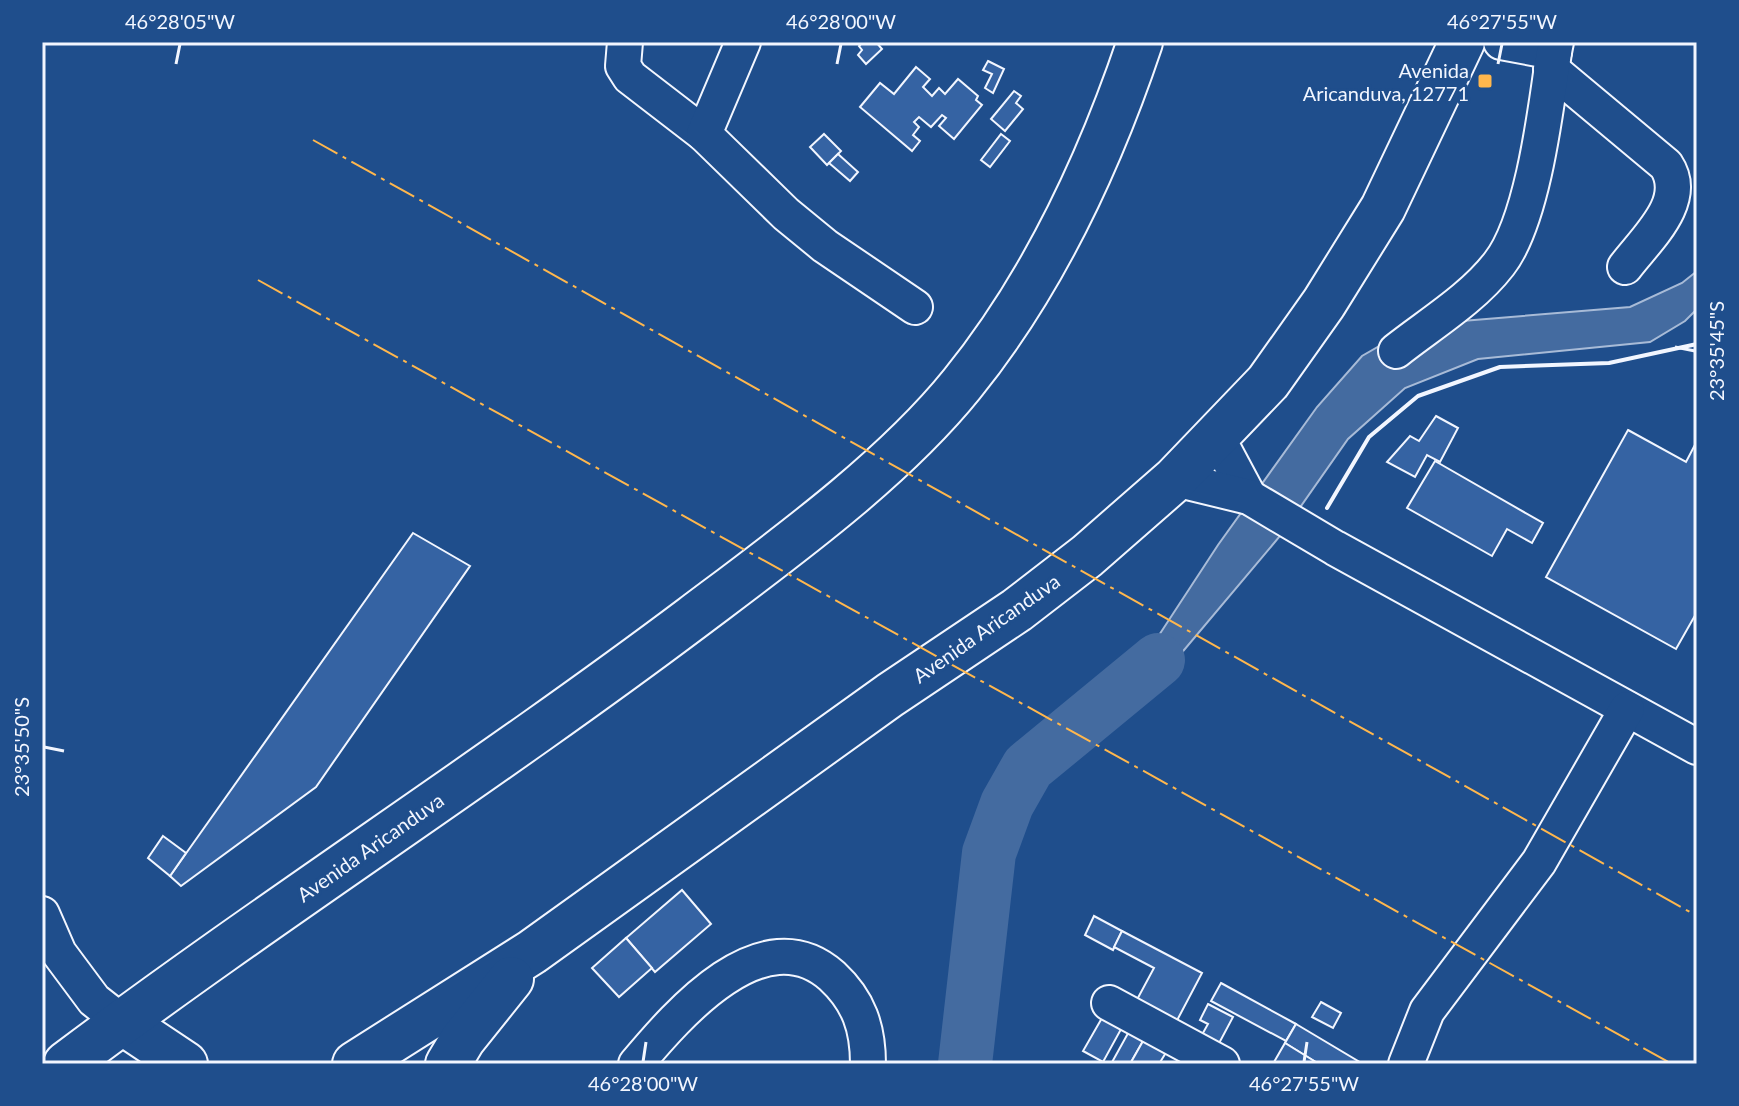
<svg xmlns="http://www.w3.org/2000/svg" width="1739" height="1106" font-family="Lato,sans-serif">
<rect width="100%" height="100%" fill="#1f4e8c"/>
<!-- water -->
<path fill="#446ba0" stroke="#a8bbd7" stroke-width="2" d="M1697,271V309L1685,321L1650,342L1478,359L1405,388L1348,439L1280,536L1174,662L1140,692L1102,710L1146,655L1218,545L1317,407L1362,356L1402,333L1462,321L1630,307L1682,283Z"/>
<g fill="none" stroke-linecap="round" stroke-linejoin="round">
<!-- river -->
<path stroke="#446ba0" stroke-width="54" d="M965,1064L989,853L1007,804L1028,767L1158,660"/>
</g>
<!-- building -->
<g fill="#3563a3" stroke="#f2f6ff" stroke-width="2">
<path d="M863,42H876L882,49L866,64L858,55L862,50L859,46Z"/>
<path d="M988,61L1004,69L993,93L985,88L992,74L983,70Z"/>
<path d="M916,67L930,79L923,87L932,96L939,88L945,94L958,79L978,96L976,100L982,105L954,139L939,126L946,118L942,115L931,127L919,117L914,122L919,127L913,135L920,141L912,151L860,107L880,83L894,94Z"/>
<path d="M1014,91L1021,96L1016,103L1023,109L1005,131L991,119Z"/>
<path d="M824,134L841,151L827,165L810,147Z"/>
<path d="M1001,134L1010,141L990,167L981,160Z"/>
<path d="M838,154L858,172L850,181L829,163Z"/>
<path d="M1436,416L1458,428L1440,462L1427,455L1415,477L1387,462L1410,436L1419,441Z"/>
<path d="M1628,430L1686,462L1697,441V612L1676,649L1546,577Z"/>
<path d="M1435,461L1543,523L1532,543L1507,529L1492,556L1407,508Z"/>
<path d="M413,533L470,566L316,787L181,886L170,876Z"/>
<path d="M163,836L186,853L170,876L148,858Z"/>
<path d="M682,890L711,924L655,972L626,938Z"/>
<path d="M1094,916L1122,931L1113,950L1085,935Z"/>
<path d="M1122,931L1202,973L1173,1028L1133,1007L1154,968L1114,947Z"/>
<path d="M626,938L652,968L619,997L592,968Z"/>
<path d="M1221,983L1296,1024L1286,1041L1211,1001Z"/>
<path d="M1321,1002L1341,1013L1333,1028L1312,1017Z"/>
<path d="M1208,1004L1233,1017L1216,1049L1199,1040L1208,1024L1200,1020Z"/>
<path d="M1106,1011L1125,1022L1103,1062L1083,1051Z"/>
<path d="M1296,1024L1363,1064H1319L1285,1043Z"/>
<path d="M1132,1026L1147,1034L1130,1064H1111Z"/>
<path d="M1147,1034L1170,1046L1159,1064H1130Z"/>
<path d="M1285,1043L1319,1064L1274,1062Z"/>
</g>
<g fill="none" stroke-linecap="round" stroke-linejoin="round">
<!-- minor casing -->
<g stroke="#f2f6ff" stroke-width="38">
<g id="minor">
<path d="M625,42L623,66L630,77L704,134"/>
<path d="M743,42L704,134L786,214L825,246L915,307"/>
<path d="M1501,42L1554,52L1556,42"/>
<path d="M1551,69L1666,165C1690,201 1646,239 1625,267"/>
<path d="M1396,351C1430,324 1472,299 1499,264C1533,221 1546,108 1554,52"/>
<path d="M1217,437L1249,497"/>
<path d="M1175,479L1249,497L1335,548L1697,747"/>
<path d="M42,914L59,953L94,1000L122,1022"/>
<path d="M1109,1003L1222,1064"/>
<path d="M636,1064C678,1014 763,915 832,976C859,1001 868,1028 868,1064"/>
<path d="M1406,1064L1427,1011L1539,862L1627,709"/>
</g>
</g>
<!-- major casing -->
<g stroke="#f2f6ff" stroke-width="48">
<path id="major" d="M122,1022L185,1064"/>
</g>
<!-- highway casing -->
<g stroke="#f2f6ff" stroke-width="48">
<g id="highway">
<path d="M66,1064C271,910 487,772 692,618C781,551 892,471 962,384C1043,284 1099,164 1140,42"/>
<path d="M355,1064L532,952L890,695L1017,610L1087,556L1175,479L1268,382L1324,303L1383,208L1462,42"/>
<path d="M448,1064L463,1039L511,979"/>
</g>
</g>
<!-- minor -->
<use href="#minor" stroke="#1f4e8c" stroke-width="34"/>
<!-- major -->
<use href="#major" stroke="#1f4e8c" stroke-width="44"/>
<!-- highway -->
<use href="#highway" stroke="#1f4e8c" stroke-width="44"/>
<!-- wall -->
<path stroke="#f2f6ff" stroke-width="4" d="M1327,508L1369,437L1418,396L1500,367L1609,363L1697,344"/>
<!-- power -->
<g stroke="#ffb74d" stroke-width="2" stroke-dasharray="28 6 4 6" stroke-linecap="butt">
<path d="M313,140L1697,916"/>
<path d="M258,280L1672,1064"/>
</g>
</g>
<!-- ticks -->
<path fill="none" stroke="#f2f6ff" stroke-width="3" d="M176,64L180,44M837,64L841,44M1498,64L1502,44M1675,347L1695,351M44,747L64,751M643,1062L646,1042M1304,1062L1307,1042"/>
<!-- markers -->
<rect fill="#ffb74d" stroke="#1f4e8c" stroke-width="3" x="1477" y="73" width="16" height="16" rx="4"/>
<g text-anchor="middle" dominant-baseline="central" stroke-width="6" stroke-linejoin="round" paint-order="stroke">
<!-- poi labels -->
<g font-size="20" fill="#f2f6ff" stroke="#1f4e8c" text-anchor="end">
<text x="1469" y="70">Avenida<tspan x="1469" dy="23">Aricanduva, 12771</tspan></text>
</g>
<!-- street labels -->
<g font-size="20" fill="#f2f6ff" stroke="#1f4e8c">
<text transform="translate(986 628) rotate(-35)">Avenida Aricanduva</text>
<text transform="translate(370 847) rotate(-35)">Avenida Aricanduva</text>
</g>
</g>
<!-- border -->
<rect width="1739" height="1106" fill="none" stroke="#1f4e8c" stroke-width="88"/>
<rect x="44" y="44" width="1651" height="1018" fill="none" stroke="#f2f6ff" stroke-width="3"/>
<g font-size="20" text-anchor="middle" fill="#f2f6ff">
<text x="180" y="29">46°28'05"W</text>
<text x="841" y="29">46°28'00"W</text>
<text x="1502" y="29">46°27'55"W</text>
<text transform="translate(1717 351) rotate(-90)" y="7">23°35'45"S</text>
<text transform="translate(22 747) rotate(-90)" y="7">23°35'50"S</text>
<text x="643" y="1091">46°28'00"W</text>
<text x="1304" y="1091">46°27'55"W</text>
</g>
</svg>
